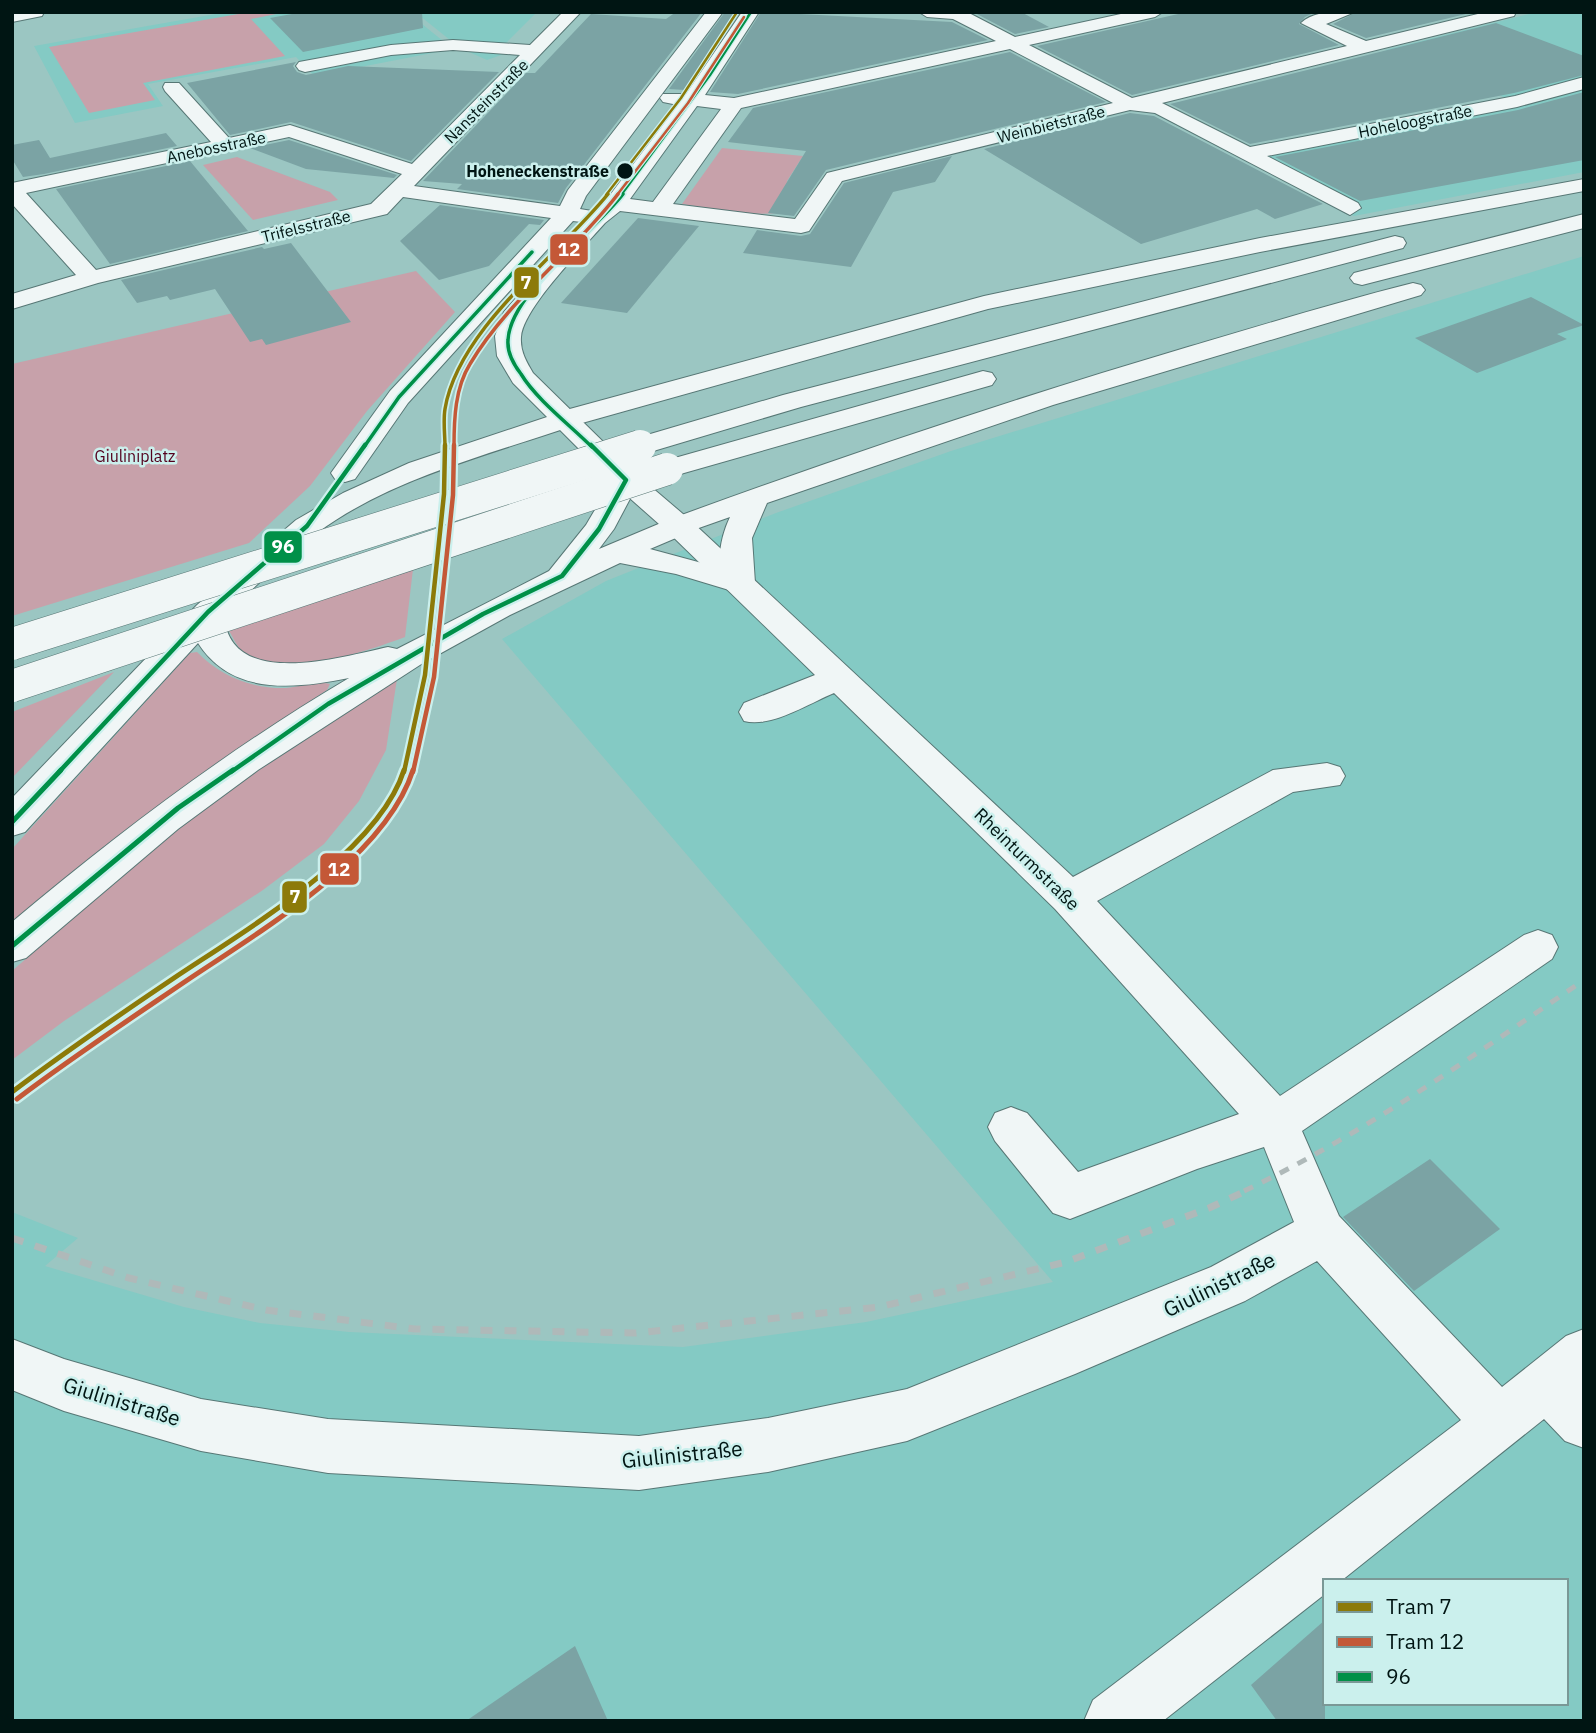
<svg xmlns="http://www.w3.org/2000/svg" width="1596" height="1733" font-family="'IBM Plex Sans',sans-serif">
<rect width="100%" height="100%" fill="#9bc6c2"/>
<!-- built -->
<g fill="#84cac4" fill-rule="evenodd">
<path d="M227,12H407L453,49L314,76L296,57L148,84L163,106L75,123L34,46Z"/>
<path d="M415,12H537L499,50L504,54L487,60L460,48Z"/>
<path d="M1537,12H1584V172L1354,216L1247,158L1519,103L1385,50Z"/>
<path d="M1584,256V1721H12V1212L78,1238L45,1266L184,1307L260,1323L349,1332L683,1347L866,1322L1053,1282L502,639L606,581L776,513L951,451ZM1325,1581H1566V1703H1325Z"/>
</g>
<!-- green -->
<g fill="#c7a1aa">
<path d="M250,12H286L251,19L285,56L143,83L155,100L89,113L49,47Z"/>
<path d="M722,148L803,156L787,181L798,208C760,221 720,209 682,204Z"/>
<path d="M237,157L330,192L338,200L253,220L203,165Z"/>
<path d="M416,271L455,312L367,411L310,486L249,543L12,616V364Z"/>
<path d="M413,569L405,637C367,651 276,684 241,650C236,645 233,637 229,631Z"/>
<path d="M197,652C220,676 252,689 286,688C301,687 315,680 330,684L327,690L239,749L12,925V849L190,653Z"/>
<path d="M114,672L12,778V712Z"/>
<path d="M397,679L386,750L359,801L324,844L263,890L64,1021L12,1060V971C108,887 205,802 311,731C338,712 368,696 397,679Z"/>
</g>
<!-- building -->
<g fill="#7ba3a4">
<path d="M303,12H422L423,28L303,52L270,18Z"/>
<path d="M676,12H702L566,188L558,203L457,189L462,184L423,181L526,73H535L591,14L666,19Z"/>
<path d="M725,12H739L685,90L669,89Z"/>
<path d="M761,12L952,22L988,40L738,94L710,92Z"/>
<path d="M973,12H1021L1049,27L1015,34Z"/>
<path d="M1187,12H1315L1305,17L1299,24L1339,45L1132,95L1037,46Z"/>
<path d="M1357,12H1467L1470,13L1366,38L1333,24Z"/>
<path d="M1496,23L1584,56V75L1514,93L1250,144L1170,104Z"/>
<path d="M1010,52L1106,102L826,170L794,216L768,213L806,151L728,142L753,108Z"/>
<path d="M296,62L293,66L297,72L306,75L348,66L499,72L411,161L291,122L230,135L187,83Z"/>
<path d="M1584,92V160L1360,201L1275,157L1518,110Z"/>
<path d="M1130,113L1154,116L1323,204L1275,219L1257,209L1141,244L984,149Z"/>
<path d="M166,133L177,146L44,174L23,177L12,159V145L39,140L50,158Z"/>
<path d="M289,140L397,175L394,178L306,169L250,148Z"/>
<path d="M952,156L935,182L893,192L851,267L743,253L757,230L801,236L810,234L844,183Z"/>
<path d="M190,161L248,231L110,264L56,189Z"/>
<path d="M440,205L544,220L540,225L529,224L489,266L439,280L400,241Z"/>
<path d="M638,218L699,226L627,313L561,303Z"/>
<path d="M291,243L351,322L266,345L262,339L250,342L215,289L170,300L167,296L137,303L121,280L262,247L264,249Z"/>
<path d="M1531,297L1584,325L1557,334L1567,339L1477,373L1415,338Z"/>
<path d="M1430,1159L1500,1229L1414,1291L1343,1217Z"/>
<path d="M1325,1620V1721H1277L1251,1685Z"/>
<path d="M575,1646L608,1721H466Z"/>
</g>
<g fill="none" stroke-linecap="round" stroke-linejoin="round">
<!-- minor casing -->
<g stroke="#577775" stroke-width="2">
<g id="minor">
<path d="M12,12H44L42,16L12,22Z"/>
<path d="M563,12H581L414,186L560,206L568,190L706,12H723L586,196L580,209L592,211L607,199L678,105L663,102L660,98L663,94H686L742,12H759L705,95L734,98L996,41L953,19L927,17L919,12H967L1015,37L1130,12H1163L1155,17L1029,45L1132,98L1347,46L1301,23C1314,10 1338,12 1355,12L1326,24L1366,41L1486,12H1516L1514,16L1162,103L1250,147L1515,96L1584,77V89L1517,107L1267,156L1358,203L1361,208L1350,215L1155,113L1130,110L842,181L809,231L801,233L620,211L605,223C584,247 523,308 521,337C520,351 526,361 533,373L636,474L690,520L1073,877L1273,770L1327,763L1340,767L1345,776L1340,785L1293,792L1097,901L1280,1096L1524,935L1538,930L1552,935L1558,947L1552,959L1302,1131L1339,1216L1502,1387L1566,1336L1584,1329V1448L1565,1441L1544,1419L1341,1581H1325V1594L1163,1721H1084L1093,1700L1461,1420L1317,1261L1245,1301L1075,1374L907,1441L768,1472L639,1490L328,1473L201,1451L64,1411L12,1390V1339L64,1359L201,1399L328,1419L639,1436L768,1418L907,1389L1211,1267L1294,1222L1264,1147L1197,1169L1070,1219L1053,1213L995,1141L988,1127L995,1113L1011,1107L1027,1113L1078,1172L1239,1114L1055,909L834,693C808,704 771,728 744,721L739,712L744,703L815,675L668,532L616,486L513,383L497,356L495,336L504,312L581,222L573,221L408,403L355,479L345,482L335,479L331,473L390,391L551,218L403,197L387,214L98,283L12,309V294L76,275L12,204V183L211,142L165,91L163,87L165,83H179L229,138L290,125L412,164L520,55L453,50L391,55L305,72L299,70L296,66L299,62L391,45L453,40L530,45ZM1010,49L1113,103L827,173L795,219L673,204L741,108ZM697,106L721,109L653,202L630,199ZM289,137L402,174L371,204L96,270L26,193Z"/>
</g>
</g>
<!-- major casing -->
<g stroke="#577775" stroke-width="2">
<path id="major" d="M565,411L575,413L579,419L575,425C491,454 389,479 317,533C284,557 255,588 224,615C229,691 341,657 388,647L397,649L549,571L586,525L616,474L626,471L636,474L640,480L614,529L599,549L668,520L679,517L690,520L694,526L690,532L650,549L750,576L755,583L750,590L739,593L676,574L620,563L510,615L423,663L258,770L178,829L26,958L12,962V922C119,832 229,749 349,678C294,689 232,696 198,643L25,832L12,836V798L197,605L296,520L343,493L409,463Z"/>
</g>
<!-- highway casing -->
<g stroke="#577775" stroke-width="2">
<g id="highway">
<path d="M1584,179V191L1260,252L988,309L575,425H555L551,419L555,413L984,296L1260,238Z"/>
<path d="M1584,214V228L1362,285L1354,283L1350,278L1354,273Z"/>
<path d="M1395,236L1403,238L1406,243L1403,248L801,407L650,452L640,454L630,452L626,446L630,440L783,395Z"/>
<path d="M1413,283L1421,285L1425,290L1421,295L1053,405L767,503L752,538L755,583L750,590L739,593L728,590C714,569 720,538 730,517L679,535L668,532L664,526L668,520C839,457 1013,399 1188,347C1263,325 1337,302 1413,283Z"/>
<path d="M983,371L992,373L996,379L992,385L677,475L667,478L657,475L653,469L657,463Z"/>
</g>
</g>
<!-- minor -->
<use href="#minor" fill="#f0f6f6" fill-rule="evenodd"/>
<!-- major -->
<use href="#major" fill="#f0f6f6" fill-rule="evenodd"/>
<!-- highway -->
<use href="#highway" fill="#f0f6f6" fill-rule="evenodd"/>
<!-- rail-far1 -->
<path stroke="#afb9b9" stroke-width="5" stroke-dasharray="10 10" stroke-linecap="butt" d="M1244,1191C1364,1134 1474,1055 1584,980"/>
<!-- rail -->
<path stroke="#afb9b9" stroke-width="7" stroke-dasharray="12 12" stroke-linecap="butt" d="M12,1238L129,1278L266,1310L415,1329L636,1333L879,1307L1066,1262L1209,1208L1248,1190"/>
<!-- highway-bridge casing -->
<g stroke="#577775" stroke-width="33" stroke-linecap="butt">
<g id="highway-bridge">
<path d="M12,644L640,446"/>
<path d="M12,686L667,469"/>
</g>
</g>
<!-- highway-bridge -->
<use href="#highway-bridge" stroke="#f0f6f6" stroke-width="32"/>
<!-- bus-1-far3 casing -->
<g stroke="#cbf0ed" stroke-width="5">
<path id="bus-1-far3" d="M621,195L710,75L751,12"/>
</g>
<!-- bus-1-far2 casing -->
<g stroke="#cbf0ed" stroke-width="7">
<g id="bus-1-far2">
<path d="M364,447L399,397L532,252"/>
<path d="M592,447C571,426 536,399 521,374C514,365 507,352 508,340C510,293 596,230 623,194"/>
</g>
</g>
<!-- bus-1-far1 casing -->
<g stroke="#cbf0ed" stroke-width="9">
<g id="bus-1-far1">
<path d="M59,772L208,612L307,526L365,445"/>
<path d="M231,772L328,704L483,614L562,576L599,529L626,480L591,445"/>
</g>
</g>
<!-- bus-1 casing -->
<g stroke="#cbf0ed" stroke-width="10">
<g id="bus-1">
<path d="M12,822L61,770"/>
<path d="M12,946L178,808L233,770"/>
</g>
</g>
<!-- bus-1-far3 -->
<use href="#bus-1-far3" stroke="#009048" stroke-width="2.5"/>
<!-- bus-1-far2 -->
<use href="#bus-1-far2" stroke="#009048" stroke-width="3.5"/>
<!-- bus-1-far1 -->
<use href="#bus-1-far1" stroke="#009048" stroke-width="4.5"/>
<!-- bus-1 -->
<use href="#bus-1" stroke="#009048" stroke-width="5"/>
<!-- tram-1-far3 casing -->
<g stroke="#cbf0ed" stroke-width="5">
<path id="tram-1-far3" d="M606,195L681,98L737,12"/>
</g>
<!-- tram-1-far2 casing -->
<g stroke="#cbf0ed" stroke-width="7">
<path id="tram-1-far2" d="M445,447C445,435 443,421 445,409C458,329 558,256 608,194"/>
</g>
<!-- tram-1-far1 casing -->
<g stroke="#cbf0ed" stroke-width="9">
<path id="tram-1-far1" d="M404,772L425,675L444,494L445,445"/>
</g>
<!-- tram-1 casing -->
<g stroke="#cbf0ed" stroke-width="10">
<path id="tram-1" d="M12,1092C65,1052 119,1015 174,978C244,931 378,853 404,770"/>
</g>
<!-- tram-2-far3 casing -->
<g stroke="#cbf0ed" stroke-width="5">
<path id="tram-2-far3" d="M617,195L688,103L744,17"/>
</g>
<!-- tram-2-far2 casing -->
<g stroke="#cbf0ed" stroke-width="7">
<path id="tram-2-far2" d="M454,447C454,419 455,388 470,364C508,300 573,253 618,194"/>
</g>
<!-- tram-2-far1 casing -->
<g stroke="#cbf0ed" stroke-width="9">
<path id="tram-2-far1" d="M413,772L434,677L453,495L454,445"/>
</g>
<!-- tram-2 casing -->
<g stroke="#cbf0ed" stroke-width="10">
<path id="tram-2" d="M17,1099C71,1058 127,1021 183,983C257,933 385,859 413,770"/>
</g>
<!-- tram-1-far3 -->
<use href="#tram-1-far3" stroke="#8c7a09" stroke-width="2.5"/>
<!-- tram-1-far2 -->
<use href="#tram-1-far2" stroke="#8c7a09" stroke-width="3.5"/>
<!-- tram-1-far1 -->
<use href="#tram-1-far1" stroke="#8c7a09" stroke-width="4.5"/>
<!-- tram-1 -->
<use href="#tram-1" stroke="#8c7a09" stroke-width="5"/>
<!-- tram-2-far3 -->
<use href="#tram-2-far3" stroke="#c45837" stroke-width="2.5"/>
<!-- tram-2-far2 -->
<use href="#tram-2-far2" stroke="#c45837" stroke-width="3.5"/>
<!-- tram-2-far1 -->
<use href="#tram-2-far1" stroke="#c45837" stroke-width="4.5"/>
<!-- tram-2 -->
<use href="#tram-2" stroke="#c45837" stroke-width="5"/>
</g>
<!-- markers -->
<circle fill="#001513" stroke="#cbf0ed" stroke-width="2.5" cx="625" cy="171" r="9"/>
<g text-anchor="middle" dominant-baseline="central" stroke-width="5" stroke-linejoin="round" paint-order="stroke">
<!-- far-street labels -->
<g font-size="16" fill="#001513" stroke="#cbf0ed">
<text transform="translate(486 101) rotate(-45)">Nansteinstraße</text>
<text transform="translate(1415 121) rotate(-11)">Hoheloogstraße</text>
<text transform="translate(1051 124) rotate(-14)">Weinbietstraße</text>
<text transform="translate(216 147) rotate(-12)">Anebosstraße</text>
<text transform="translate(306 226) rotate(-14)">Trifelsstraße</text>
</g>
<!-- far-stop labels -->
<g font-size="16" font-weight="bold" fill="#001513" stroke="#cbf0ed" text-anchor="end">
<text x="609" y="171">Hoheneckenstraße</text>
</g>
<!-- far-park labels -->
<g font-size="16" fill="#53001d" stroke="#cbf0ed">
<text x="135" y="456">Giuliniplatz</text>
</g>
<!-- street labels -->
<g font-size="18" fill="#001513" stroke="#cbf0ed">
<text transform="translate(1027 859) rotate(44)">Rheinturmstraße</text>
</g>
<!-- near-street labels -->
<g font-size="21" fill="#001513" stroke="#cbf0ed">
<text transform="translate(1219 1284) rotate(-26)">Giulinistraße</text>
<text transform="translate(122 1401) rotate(17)">Giulinistraße</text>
<text transform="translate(682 1454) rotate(-6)">Giulinistraße</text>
</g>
</g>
<g stroke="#cbf0ed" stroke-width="2.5">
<rect x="549" y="233" width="40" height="33" rx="7" fill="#c45837"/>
<rect x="513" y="266" width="27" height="33" rx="7" fill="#8c7a09"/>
<rect x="263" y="530" width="40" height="34" rx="7" fill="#009048"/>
<rect x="319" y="852" width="41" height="34" rx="7" fill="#c45837"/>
<rect x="281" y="880" width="27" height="34" rx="7" fill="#8c7a09"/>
</g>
<g font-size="19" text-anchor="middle" font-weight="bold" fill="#fff">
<text x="569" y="256">12</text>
<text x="526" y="289">7</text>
<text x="283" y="553">96</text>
<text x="339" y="876">12</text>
<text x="295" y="903">7</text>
</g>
<!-- border -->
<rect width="1596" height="1733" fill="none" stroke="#001513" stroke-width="28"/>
<!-- legend -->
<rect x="1323" y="1579" width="245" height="126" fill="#cbf0ed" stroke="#7a9896" stroke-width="2"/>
<rect x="1337" y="1602" width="35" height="10" fill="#8c7a09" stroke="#7a9896" stroke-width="2"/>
<text x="1386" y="1614" font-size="21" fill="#001513">Tram 7</text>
<rect x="1337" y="1637" width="35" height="10" fill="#c45837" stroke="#7a9896" stroke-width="2"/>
<text x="1386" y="1649" font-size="21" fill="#001513">Tram 12</text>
<rect x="1337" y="1672" width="35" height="10" fill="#009048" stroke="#7a9896" stroke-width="2"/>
<text x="1386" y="1684" font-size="21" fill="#001513">96</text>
</svg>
